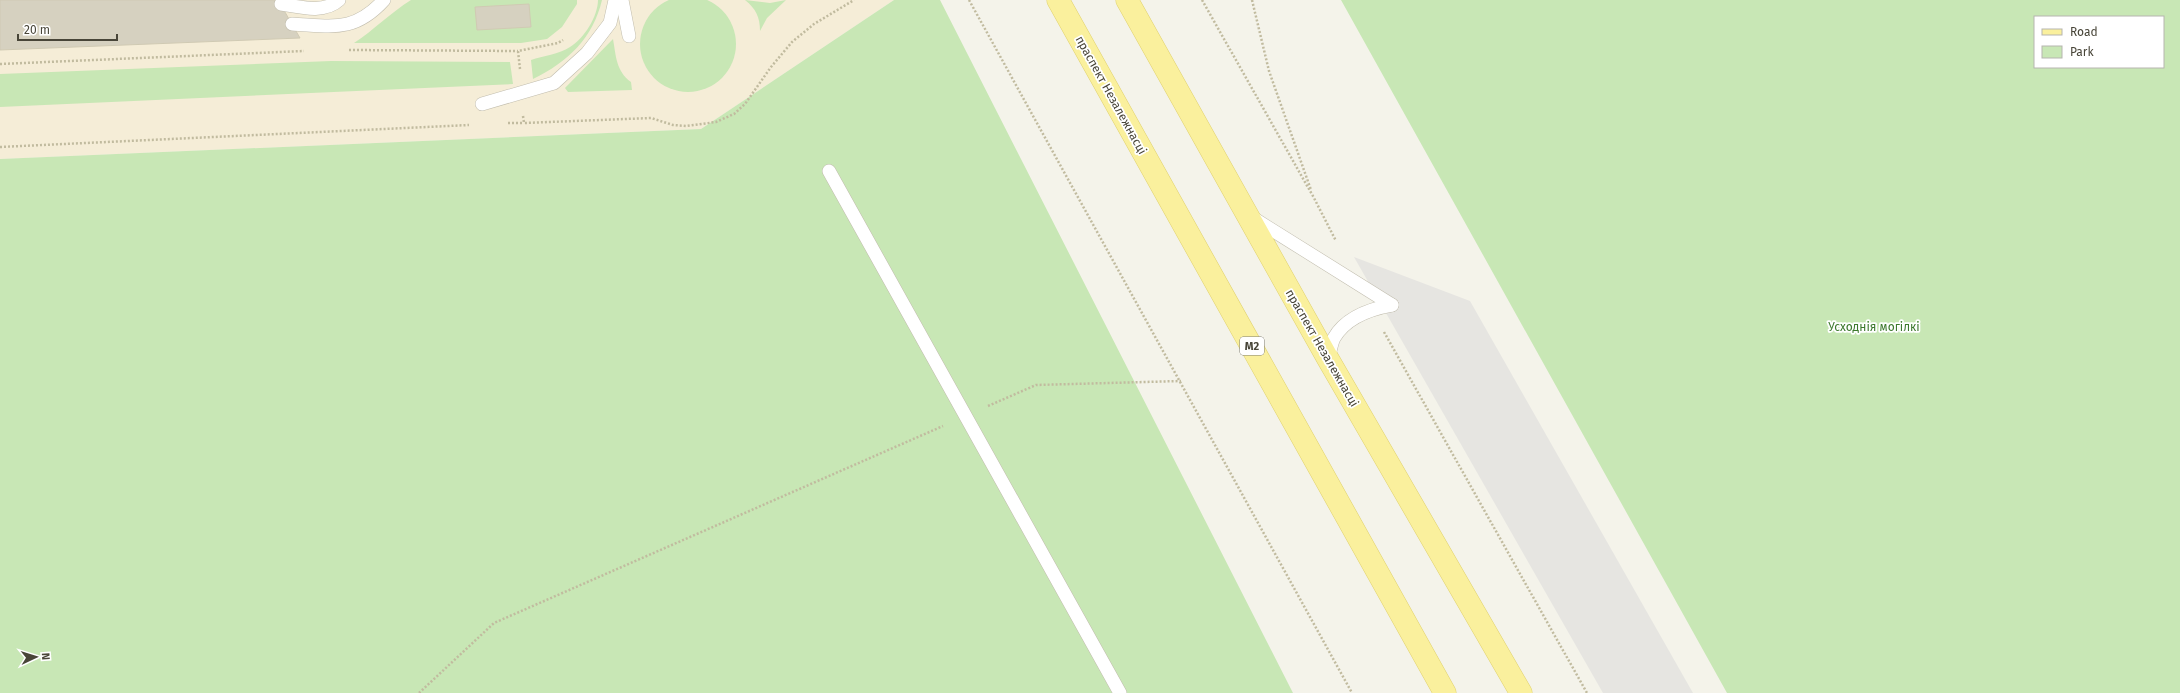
<svg xmlns="http://www.w3.org/2000/svg" width="2180" height="693" font-family="'Fira Sans',sans-serif">
<rect width="100%" height="100%" fill="#f4f3ea"/>
<!-- commercial -->
<path fill="#f5edd7" d="M0,0H894L701,129L0,159Z"/>
<!-- green -->
<g fill="#c8e7b5" fill-rule="evenodd">
<circle cx="688" cy="44" r="48"/>
<path d="M411,0H577V4L562,27L547,39L521,43H354C374,30 390,13 411,0Z"/>
<path d="M598,0H602C593,38 568,62 533,79L531,60C543,56 559,54 570,47C584,39 598,16 598,0Z"/>
<path d="M745,0L770,3L786,0L767,18L760,31C760,17 756,9 745,0Z"/>
<path d="M894,0H940L1293,693H0V159L701,129Z"/>
<path d="M1341,0H2180V693H1727ZM2035,17H2163V67H2035Z"/>
<path d="M613,39C616,56 616,71 631,82L632,90L568,92L565,88Z"/>
<path d="M331,61L510,62L513,84L0,107V74Z"/>
</g>
<!-- parking -->
<path fill="#e6e5e1" d="M1354,257L1470,301L1693,693H1603Z"/>
<!-- building -->
<g fill="#d6d1c0" stroke="#d0cab3">
<path d="M0,0H278L300,38L0,50Z"/>
<path d="M529,4L531,27L477,30L475,7Z"/>
</g>
<g fill="none" stroke-linecap="round" stroke-linejoin="round">
<!-- service casing -->
<g stroke="#c0bcad" stroke-width="14">
<g id="service">
<path d="M622,0L629,36"/>
<path d="M281,4C300,7 324,14 339,0"/>
<path d="M292,24C332,26 354,33 384,0"/>
<path d="M482,104L554,83L587,53L610,23L615,0"/>
<path d="M829,171L1120,693"/>
<path d="M1253,218L1392,305"/>
<path d="M1328,359C1330,353 1331,344 1334,338C1346,317 1370,309 1392,305"/>
</g>
</g>
<!-- primary casing -->
<g stroke="#e0d16d" stroke-width="23">
<g id="primary">
<path d="M1058,0L1445,693"/>
<path d="M1127,0L1328,359L1521,693"/>
</g>
</g>
<!-- path -->
<g stroke="#c1bb9f" stroke-width="2.5" stroke-dasharray="2 2" stroke-linecap="butt">
<path d="M969,0L1352,693"/>
<path d="M1202,0L1314,198L1336,241"/>
<path d="M1252,0L1269,71L1311,190"/>
<path d="M349,50L518,51"/>
<path d="M0,64L304,51"/>
<path d="M520,69L518,51L558,43L563,40"/>
<path d="M523,116L524,123L651,118L673,125L686,126L716,122L734,114L745,104L771,67L792,42L814,24L854,0"/>
<path d="M508,123H524"/>
<path d="M0,147L469,125"/>
<path d="M1384,332L1587,693"/>
<path d="M988,406L1036,385L1181,381"/>
<path d="M419,693L494,623L943,426"/>
</g>
<!-- service -->
<use href="#service" stroke="#fff" stroke-width="13"/>
<!-- primary -->
<use href="#primary" stroke="#faf09d" stroke-width="22"/>
</g>
<g text-anchor="middle" dominant-baseline="central" stroke-width="3.5" stroke-linejoin="round" paint-order="stroke">
<!-- shield labels -->
<rect fill="#fff" stroke="#7f7d74" stroke-width="1" x="1240" y="337" width="24" height="18" rx="3"/>
<g font-size="11" font-weight="bold" fill="#484538">
<text x="1252" y="346">М2</text>
</g>
<!-- street labels -->
<g font-size="12" fill="#484538" stroke="#fff">
<text transform="translate(1111 95) rotate(61)">праспект Незалежнасці</text>
<text transform="translate(1322 348) rotate(60)">праспект Незалежнасці</text>
</g>
<!-- park labels -->
<g font-size="12" fill="#3d792d" stroke="#fff">
<text x="1874" y="327">Усходнія могілкі</text>
</g>
</g>
<!-- legend -->
<rect x="2034" y="16" width="130" height="52" fill="#ffffff" stroke="#b6b5af"/>
<rect x="2042" y="29" width="20" height="6" fill="#faf09d" stroke="#b6b5af"/>
<text x="2070" y="36" font-size="12" fill="#484538">Road</text>
<rect x="2042" y="46" width="20" height="12" fill="#c8e7b5" stroke="#b6b5af"/>
<text x="2070" y="56" font-size="12" fill="#484538">Park</text>
<!-- north arrow -->
<g transform="translate(36 657) rotate(86)" stroke="#ffffff" stroke-width="3" paint-order="stroke">
<path d="M0-3L7 15L0 10L-7 15Z" fill="#484538"/>
<text y="-6" font-size="11" font-weight="bold" text-anchor="middle" fill="#484538">N</text>
</g>
<!-- scale -->
<path d="M18 34v6h99v-6" fill="none" stroke="#484538" stroke-width="2"/>
<text x="24" y="34" font-size="12" fill="#484538" stroke="#ffffff" stroke-width="3" paint-order="stroke">20 m</text>
</svg>
